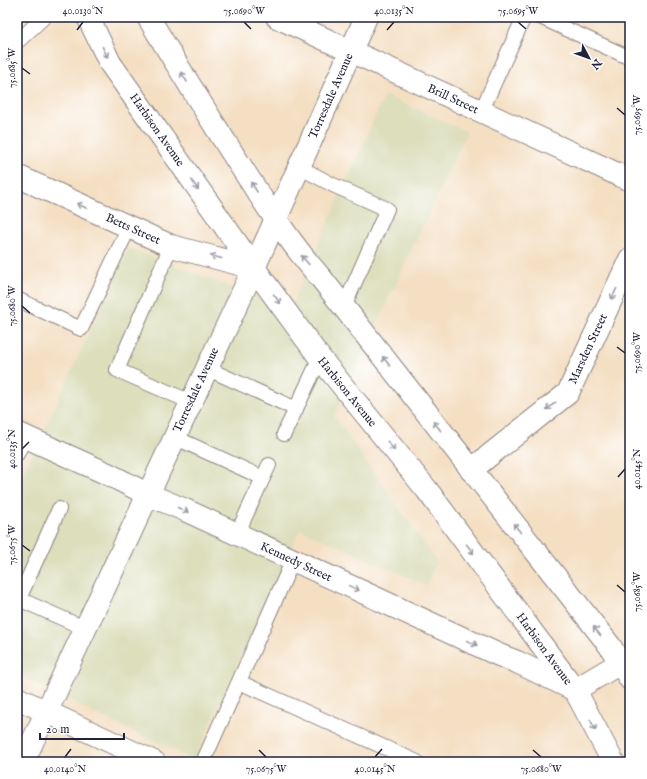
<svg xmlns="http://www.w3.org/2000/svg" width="647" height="779" font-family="'IM FELL English',serif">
<rect width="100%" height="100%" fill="#fff"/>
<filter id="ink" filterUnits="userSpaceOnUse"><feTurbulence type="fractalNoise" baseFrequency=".025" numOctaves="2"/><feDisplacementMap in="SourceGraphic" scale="8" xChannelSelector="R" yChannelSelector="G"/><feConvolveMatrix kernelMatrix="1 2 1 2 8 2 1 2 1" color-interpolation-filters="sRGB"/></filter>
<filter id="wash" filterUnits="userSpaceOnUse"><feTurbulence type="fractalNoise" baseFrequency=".012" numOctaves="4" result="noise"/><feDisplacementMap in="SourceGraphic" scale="16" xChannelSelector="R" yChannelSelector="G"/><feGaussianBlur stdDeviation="0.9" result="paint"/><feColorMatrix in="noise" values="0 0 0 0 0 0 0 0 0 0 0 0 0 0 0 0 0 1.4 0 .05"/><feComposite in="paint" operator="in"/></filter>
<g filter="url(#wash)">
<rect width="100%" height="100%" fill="#f4dfc3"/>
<!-- built -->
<path fill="#dcdebc" d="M385,95L467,132L334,416L437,562L426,585L300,529L194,760L96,714L17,673V484L53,412L128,247L289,310Z"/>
</g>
<g filter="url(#ink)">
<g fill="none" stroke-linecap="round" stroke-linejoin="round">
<!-- service casing -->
<g stroke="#8b807f" stroke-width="16">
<g id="service">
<path d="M540,17L630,58"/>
<path d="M17,42L44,17"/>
<path d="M481,112L524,17"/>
<path d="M299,167L333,185L387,209L344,307"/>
<path d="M171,246L117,370L191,402"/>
<path d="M17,299L81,329L129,227"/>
<path d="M206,368L296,409"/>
<path d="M284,434L320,358"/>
<path d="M174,437L263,478"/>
<path d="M17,454L25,437"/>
<path d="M59,509L19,599L84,628"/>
<path d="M237,534L269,465"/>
<path d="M239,682L417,762"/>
<path d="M203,762L293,560"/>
</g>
</g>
<!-- minor casing -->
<g stroke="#8b807f" stroke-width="24">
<g id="minor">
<path d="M277,17L630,180"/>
<path d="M17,176L171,246L254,268"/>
<path d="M17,433L110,475L147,494L185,510L499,655L517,662L575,690"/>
<path d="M471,470L568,393L630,259"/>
<path d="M17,698L154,762"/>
</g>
</g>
<!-- tertiary casing -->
<g stroke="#8b807f" stroke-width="24">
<path id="tertiary" d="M23,762L254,268"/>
</g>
<!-- secondary casing -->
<g stroke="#8b807f" stroke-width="24">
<path id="secondary" d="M254,268L366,17"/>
</g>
<!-- primary casing -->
<g stroke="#8b807f" stroke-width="24">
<g id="primary">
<path d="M88,17L110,63L254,268L320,358L427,490L575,690L613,762"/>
<path d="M148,17C177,65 206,112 236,159C263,200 288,241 321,278L610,646L630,679"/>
<path d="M575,690L620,663"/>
</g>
</g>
<!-- service -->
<use href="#service" stroke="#fff" stroke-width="14"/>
<!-- minor -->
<use href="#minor" stroke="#fff" stroke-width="22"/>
<!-- tertiary -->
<use href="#tertiary" stroke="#fff" stroke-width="22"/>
<!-- secondary -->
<use href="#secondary" stroke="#fff" stroke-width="22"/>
<!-- primary -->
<use href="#primary" stroke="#fff" stroke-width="22"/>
</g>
<!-- one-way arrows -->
<defs><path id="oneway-shaft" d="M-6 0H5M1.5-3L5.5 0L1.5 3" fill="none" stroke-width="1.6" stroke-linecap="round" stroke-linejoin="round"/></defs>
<g stroke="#9c9ca7">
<use href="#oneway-shaft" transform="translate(105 52) rotate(64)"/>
<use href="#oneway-shaft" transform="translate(184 77) rotate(-121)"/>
<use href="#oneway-shaft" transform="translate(195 185) rotate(55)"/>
<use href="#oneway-shaft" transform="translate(254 187) rotate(-123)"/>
<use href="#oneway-shaft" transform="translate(82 206) rotate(-156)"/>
<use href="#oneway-shaft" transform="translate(216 257) rotate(-165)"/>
<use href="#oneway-shaft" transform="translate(305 260) rotate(-131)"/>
<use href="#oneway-shaft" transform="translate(614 294) rotate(115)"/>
<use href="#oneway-shaft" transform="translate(277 299) rotate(54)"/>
<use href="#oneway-shaft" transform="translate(386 361) rotate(-128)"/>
<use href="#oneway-shaft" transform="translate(551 406) rotate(142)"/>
<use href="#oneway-shaft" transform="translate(437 426) rotate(-128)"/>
<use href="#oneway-shaft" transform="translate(391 446) rotate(51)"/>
<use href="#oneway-shaft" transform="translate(183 510) rotate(24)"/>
<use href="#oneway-shaft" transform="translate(517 528) rotate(-128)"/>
<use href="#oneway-shaft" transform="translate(470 549) rotate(54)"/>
<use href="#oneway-shaft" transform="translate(354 588) rotate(25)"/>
<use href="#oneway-shaft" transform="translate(597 631) rotate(-128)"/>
<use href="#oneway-shaft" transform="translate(472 643) rotate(25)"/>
<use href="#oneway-shaft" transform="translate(593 725) rotate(62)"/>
</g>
</g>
<!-- ticks -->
<path fill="none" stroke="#22223b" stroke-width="1.5" d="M244,22L251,29M518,22L526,29M77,30L83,22M387,30L394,22M22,68L30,74M617,108L625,115M22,306L30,313M617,347L625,353M22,449L29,442M618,477L625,469M22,545L30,551M617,585L625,592M259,750L266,757M533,750L541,757M65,757L71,749M375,757L382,749"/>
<g text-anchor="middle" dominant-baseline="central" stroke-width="3.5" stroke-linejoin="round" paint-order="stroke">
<!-- street labels -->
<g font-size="12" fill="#22223b" stroke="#fff">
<text transform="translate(331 96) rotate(-66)">Torresdale Avenue</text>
<text transform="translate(453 99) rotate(25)">Brill Street</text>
<text transform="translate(157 130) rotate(55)">Harbison Avenue</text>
<text transform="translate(133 229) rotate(24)">Betts Street</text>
<text transform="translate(588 349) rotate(-65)">Marsden Street</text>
<text transform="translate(196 390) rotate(-65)">Torresdale Avenue</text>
<text transform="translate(347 392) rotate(51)">Harbison Avenue</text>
<text transform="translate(296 562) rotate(25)">Kennedy Street</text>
<text transform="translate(544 649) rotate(54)">Harbison Avenue</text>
</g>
</g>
<!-- margin -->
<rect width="647" height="779" fill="none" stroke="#fff" stroke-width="44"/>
<!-- north arrow -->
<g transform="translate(589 58) rotate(131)" stroke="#ffffff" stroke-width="3" paint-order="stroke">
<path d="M0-3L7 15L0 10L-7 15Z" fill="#22223b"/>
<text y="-6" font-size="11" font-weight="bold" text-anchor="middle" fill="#22223b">N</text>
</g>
<!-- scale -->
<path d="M40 733v6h84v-6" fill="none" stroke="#22223b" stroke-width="2"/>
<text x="46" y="733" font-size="12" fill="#22223b" stroke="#ffffff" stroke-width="3" paint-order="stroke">20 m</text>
<rect x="22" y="22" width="603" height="735" fill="none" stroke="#22223b" stroke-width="1.5"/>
<g font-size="10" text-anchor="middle" fill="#22223b">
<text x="83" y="14">40.0130°N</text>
<text x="244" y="14">75.0690°W</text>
<text x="394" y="14">40.0135°N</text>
<text x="518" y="14">75.0695°W</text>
<text transform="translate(11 68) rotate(-90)" y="4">75.0685°W</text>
<text transform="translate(636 115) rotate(-90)" y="4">75.0695°W</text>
<text transform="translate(11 306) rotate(-90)" y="4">75.0680°W</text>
<text transform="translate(636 353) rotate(-90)" y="4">75.0690°W</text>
<text transform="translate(11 449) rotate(-90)" y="4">40.0135°N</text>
<text transform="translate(636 469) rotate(-90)" y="4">40.0145°N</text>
<text transform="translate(11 545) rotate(-90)" y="4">75.0675°W</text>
<text transform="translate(636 592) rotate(-90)" y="4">75.0685°W</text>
<text x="65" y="772">40.0140°N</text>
<text x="266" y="772">75.0675°W</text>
<text x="375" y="772">40.0145°N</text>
<text x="541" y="772">75.0680°W</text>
</g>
</svg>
